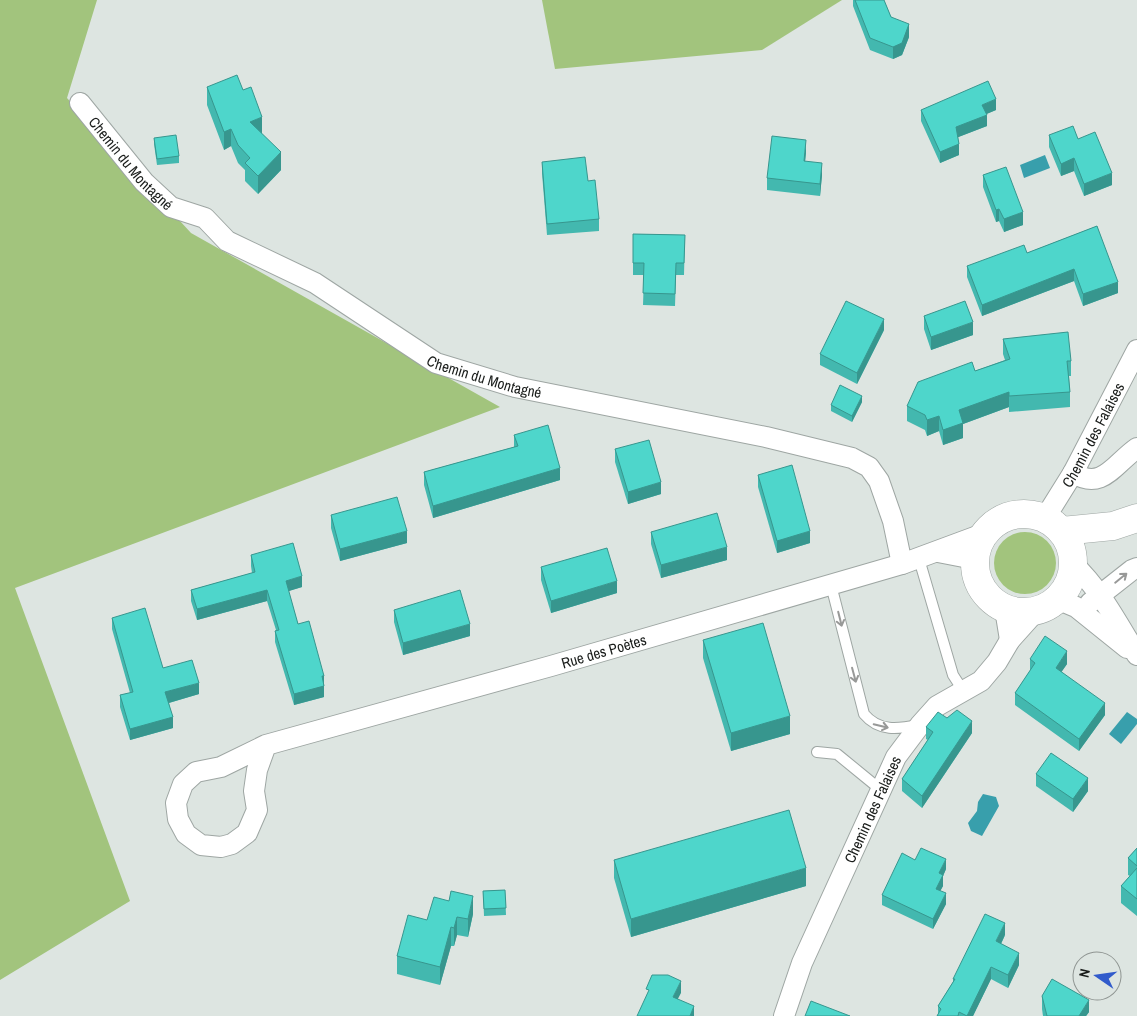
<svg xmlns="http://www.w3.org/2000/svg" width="1137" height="1016" font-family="'Archivo Narrow',sans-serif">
<rect width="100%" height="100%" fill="#dde5e1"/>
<!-- green -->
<g fill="#a2c47d">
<path d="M0,0H97L67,98L191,233L500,407L15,588L130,901L0,980Z"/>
<path d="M542,0H842L762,50L555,69Z"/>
<circle cx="1025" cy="563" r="31"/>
</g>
<!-- water -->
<g fill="#389fac">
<path d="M1045,155L1050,168L1024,178L1020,165Z"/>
<path d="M1127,712L1137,719V724L1121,744L1109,734Z"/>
<path d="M983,794L996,797L999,806L982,836L971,831L968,823L977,811L978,802Z"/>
</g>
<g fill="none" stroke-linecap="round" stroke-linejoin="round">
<!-- lane casing -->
<g stroke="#9ea6a3" stroke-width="12">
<g id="lane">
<path d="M919,559L953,675L964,692"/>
<path d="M831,585L864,714C879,732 898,729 919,725"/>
<path d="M817,752L837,754L881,790"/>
</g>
</g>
<!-- street casing -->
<g stroke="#9ea6a3" stroke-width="22">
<g id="street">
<path id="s1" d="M80,103L144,182L171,207L205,218L227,241L315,283L436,363L515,387L766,437L852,458L869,467L879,481L893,521L902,564"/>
<path d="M1073,473C1103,491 1114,464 1137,448"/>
<path id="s2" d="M1045,518L1073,473L1137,350"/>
<path d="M938,552L974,559"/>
<path d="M1073,564C1100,589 1118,624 1137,655"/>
<path d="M1057,599L1076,607L1127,648"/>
<path d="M1090,603L1132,570L1137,568"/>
<path d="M1005,609L1010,640"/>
<path id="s3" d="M266,745L257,770L254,791L257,810L247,833L232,844L221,847L201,845L186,834L178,819L176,803L183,784L196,772L221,767L266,745L551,666L902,564L983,534"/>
<path id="s4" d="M784,1016L802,963L896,757L920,725L937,706L981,681L997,662L1010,640L1036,611"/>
</g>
</g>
<!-- secondary casing -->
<g stroke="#9ea6a3" stroke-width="29">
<g id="secondary">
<circle cx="1024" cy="563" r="49"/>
<path d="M1062,531L1113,526L1137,518"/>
</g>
</g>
<!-- lane -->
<use href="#lane" stroke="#fff" stroke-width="10"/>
<!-- street -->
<use href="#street" stroke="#fff" stroke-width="20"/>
<!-- secondary -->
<use href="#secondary" stroke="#fff" stroke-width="28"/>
</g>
<!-- wall -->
<g fill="#43b8af">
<path d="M853,0H884L891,17L909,37L902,55L893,59L870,50L853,6Z"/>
<path d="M207,87L243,90L262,134L281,170L258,194L245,181V170L238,163L231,146L224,150L207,105Z"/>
<path d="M921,110H996L986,114L987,126L958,137L959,155L940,163L921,121Z"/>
<path d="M1049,135L1078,139L1112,185L1084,196L1074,171L1061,176L1049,147Z"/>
<path d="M154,138L179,156V163L157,165L154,144Z"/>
<path d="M806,152L805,161L822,175L820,196L767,190V178Z"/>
<path d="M542,162L588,181L599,219V231L547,235L542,173Z"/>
<path d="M983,175L1023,225L1004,232L999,221L996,222L983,187Z"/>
<path d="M1097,226L1118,293L1083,306L1074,281L982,316L967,277V266L1027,253Z"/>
<path d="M633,234L685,235L684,275H676L675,306L643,305L644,275H633Z"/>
<path d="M924,316L973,335L931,350L924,329Z"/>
<path d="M884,330L857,384L820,365V354Z"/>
<path d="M1003,339L1071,361V376H1069L1070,392V407L1009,412V407L963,424V438L943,445L939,431L927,436L925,430L907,421V406L975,371L1005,360L1003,354Z"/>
<path d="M862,402L852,422L831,411V405Z"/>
<path d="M514,435L560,480L433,518L424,485V472L514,447Z"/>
<path d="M615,449L661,494L628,504L615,462Z"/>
<path d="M758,475L810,543L777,553L758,487Z"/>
<path d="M331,515L407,543L340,561L331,528Z"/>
<path d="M651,532L727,560L661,578L651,544Z"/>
<path d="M251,555L302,587L288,591L298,624L324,676V697L294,705L275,642V631L276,630L267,601L197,620L191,601V590L252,573L251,566Z"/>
<path d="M541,567L617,593L551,613L541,580Z"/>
<path d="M394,610L470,636L403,655L394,622Z"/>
<path d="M112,618L163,668L199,694L169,703L173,728L130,740L120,707V695L130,693L112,629Z"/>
<path d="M703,640L790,734L731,751L703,658Z"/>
<path d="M1030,659L1067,664L1061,672L1105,715L1079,751L1015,705V693L1030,671Z"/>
<path d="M947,718L972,733L922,808L902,791V779L928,740L926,739V727Z"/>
<path d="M1036,774L1088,791L1073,812L1036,786Z"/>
<path d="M1137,848V916L1121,903V886L1130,876L1128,875V858Z"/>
<path d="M614,860L806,886L631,937L614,878Z"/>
<path d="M915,860L946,869L943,876V886L940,891L946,904L933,929L882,905V895Z"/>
<path d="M505,890L506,915L484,916L483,891Z"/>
<path d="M473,914L468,937L457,935L454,946H451L440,985L397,974V956L427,920Z"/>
<path d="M1005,935L1001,944L1019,965L1008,988L991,979L973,1016H937L938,1014V1006L953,982V979Z"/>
<path d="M1042,996L1089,1012L1086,1016H1043L1042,1009Z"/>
</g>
<!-- shaded-wall -->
<g fill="#37968e">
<path d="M909,24V37L902,55L893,59V47Z"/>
<path d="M996,99V110L982,116V105Z"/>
<path d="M987,115V126L956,138V127Z"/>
<path d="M262,117V135L250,122Z"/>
<path d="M231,129V146L224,150V132Z"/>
<path d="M806,140V152L804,173V161Z"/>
<path d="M959,144V155L940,163V152Z"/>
<path d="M281,152V170L258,194V176Z"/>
<path d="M1074,158V171L1061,176V164Z"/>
<path d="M822,163V175L820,196V184Z"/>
<path d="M1112,173V185L1084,196V184Z"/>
<path d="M999,209V221L996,222V210Z"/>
<path d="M1023,212V225L1004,232V219Z"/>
<path d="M1074,269V281L982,316V305Z"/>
<path d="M1118,282V293L1083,306V294Z"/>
<path d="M884,319V330L857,384V373Z"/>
<path d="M973,322V335L931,350V337Z"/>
<path d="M1009,392V407L963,424V438L943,445V430L959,410Z"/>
<path d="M862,396V402L852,422V416Z"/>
<path d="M939,416V431L927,436V420Z"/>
<path d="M560,468V480L433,518V506Z"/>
<path d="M661,482V494L628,504V492Z"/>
<path d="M407,531V543L340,561V549Z"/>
<path d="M810,531V543L777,553V541Z"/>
<path d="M727,547V560L661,578V565Z"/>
<path d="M302,576V587L286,592V581Z"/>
<path d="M617,581V593L551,613V601Z"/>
<path d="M267,590V601L197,620V609Z"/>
<path d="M470,624V636L403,655V643Z"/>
<path d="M1067,651V664L1056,680V668Z"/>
<path d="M322,676H324V697L294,705V694Z"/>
<path d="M199,683V694L165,704V692Z"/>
<path d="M1105,703V715L1079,751V739Z"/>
<path d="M790,716V734L731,751V733Z"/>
<path d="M173,717V728L130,740V729Z"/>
<path d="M972,721V733L922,808V796Z"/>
<path d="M1088,778V791L1073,812V799Z"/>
<path d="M946,859V869L943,876V886L936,899V889L939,873Z"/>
<path d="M806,868V886L631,937V919Z"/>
<path d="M946,893V904L933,929V919Z"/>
<path d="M473,896V914L468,937V919Z"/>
<path d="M457,917V935L454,946V928Z"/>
<path d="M1005,923V935L996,954V941Z"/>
<path d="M451,927V946L440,985V967Z"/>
<path d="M1019,953V965L1008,988V975Z"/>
<path d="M991,967V979L973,1016H967Z"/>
<path d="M681,981V993L673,1008V997Z"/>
<path d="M1089,1000V1012L1086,1016H1079Z"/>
<path d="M694,1006V1016H690Z"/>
</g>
<!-- building -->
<g fill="#4ed6cb" stroke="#37968e">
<path d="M855,0H884L891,17L909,24L902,43L893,47L870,38Z"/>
<path d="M237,75L243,90L251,87L262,117L250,122L281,152L258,176L245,163L250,158L238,145L231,129L224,132L207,87Z"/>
<path d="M988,81L996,99L982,105L987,115L956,127L959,144L940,152L921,110Z"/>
<path d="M1073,126L1078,139L1095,132L1112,173L1084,184L1074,158L1061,164L1049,135Z"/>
<path d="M176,135L179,156L157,159L154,138Z"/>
<path d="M772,136L806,140L804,161L822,163L820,184L767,178Z"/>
<path d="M585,157L588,181L595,180L599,219L547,224L542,162Z"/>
<path d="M1006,167L1023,212L1004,219L999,209L996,210L983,175Z"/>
<path d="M1097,226L1118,282L1083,294L1074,269L982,305L967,266L1024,245L1027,253Z"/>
<path d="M633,234L685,235L684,263H676L675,294L643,293L644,263H633Z"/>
<path d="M846,301L884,319L857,373L820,354Z"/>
<path d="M965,301L973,322L931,337L924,316Z"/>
<path d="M1068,332L1071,361H1067L1070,392L1009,396V392L959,410L963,423L943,430L939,416L927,420L925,415L907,406L918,382L972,362L975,371L1010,359L1003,339Z"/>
<path d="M840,385L862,396L852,416L831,405Z"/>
<path d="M548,425L560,468L433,506L424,472L518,446L514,435Z"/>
<path d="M649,440L661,482L628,492L615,449Z"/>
<path d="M792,465L810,531L777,541L758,475Z"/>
<path d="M397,497L407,531L340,549L331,515Z"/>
<path d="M717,513L727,547L661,565L651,532Z"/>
<path d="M293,543L302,576L286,581L298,624L309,621L324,676H322L324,686L294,694L275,631L279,630L267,590L197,609L191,590L255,572L251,555Z"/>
<path d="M607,548L617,581L551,601L541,567Z"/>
<path d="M460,590L470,624L403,643L394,610Z"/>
<path d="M145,608L163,668L192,660L199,683L165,692L173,717L130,729L120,695L133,692L112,618Z"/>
<path d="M763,623L790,716L731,733L703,640Z"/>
<path d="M1045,636L1067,651L1056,668L1105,703L1079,739L1015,693L1035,663L1030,659Z"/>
<path d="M957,710L972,721L922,796L902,779L933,732L926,727L938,712L947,718Z"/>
<path d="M1051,753L1088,778L1073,799L1036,774Z"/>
<path d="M789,810L806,868L631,919L614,860Z"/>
<path d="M921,848L946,859L939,873L943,875L936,889L946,893L933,919L882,895L902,853L915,860Z"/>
<path d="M1137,848V866L1128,858Z"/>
<path d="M1137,868V899L1121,886Z"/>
<path d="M505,890L506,908L484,909L483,891Z"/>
<path d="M451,891L473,896L468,919L457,917L454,928L451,927L440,967L397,956L408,915L427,920L434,897L449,901Z"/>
<path d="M985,914L1005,923L996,941L1019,953L1008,975L991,967L967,1016L959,1012L958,1016H937L941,1009L938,1006L955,979H953Z"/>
<path d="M652,975H668L681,981L673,997L694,1006L690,1016H637L649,990L646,989Z"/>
<path d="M1052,979L1089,1000L1079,1016H1047L1042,996Z"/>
<path d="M811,1001L850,1016H805Z"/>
</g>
<!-- one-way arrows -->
<defs><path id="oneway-shaft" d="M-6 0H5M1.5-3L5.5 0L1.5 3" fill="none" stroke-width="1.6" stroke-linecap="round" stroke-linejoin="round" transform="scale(1.25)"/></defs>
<g stroke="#989998">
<use href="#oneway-shaft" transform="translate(1121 578) rotate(-39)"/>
<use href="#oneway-shaft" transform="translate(840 619) rotate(76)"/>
<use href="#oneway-shaft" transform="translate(854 675) rotate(75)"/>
<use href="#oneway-shaft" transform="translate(881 726) rotate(13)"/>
</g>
<g text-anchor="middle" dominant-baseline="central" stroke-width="4" stroke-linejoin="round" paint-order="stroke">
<!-- street labels -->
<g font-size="15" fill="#1a1d1b" stroke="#dde5e1">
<text stroke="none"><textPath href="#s1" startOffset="79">Chemin du Montagné</textPath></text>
<text stroke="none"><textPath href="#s1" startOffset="499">Chemin du Montagné</textPath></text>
<text stroke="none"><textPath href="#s2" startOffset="96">Chemin des Falaises</textPath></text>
<text stroke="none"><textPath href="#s3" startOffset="658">Rue des Poètes</textPath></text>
<text stroke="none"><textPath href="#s4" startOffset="225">Chemin des Falaises</textPath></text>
</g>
</g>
<!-- north arrow -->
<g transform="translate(1097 976) rotate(283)"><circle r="24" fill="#dde5e1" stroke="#8f9592"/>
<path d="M0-4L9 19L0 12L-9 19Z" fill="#315bcb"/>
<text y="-8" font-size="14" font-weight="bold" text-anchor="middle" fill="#1a1d1b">N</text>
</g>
</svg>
